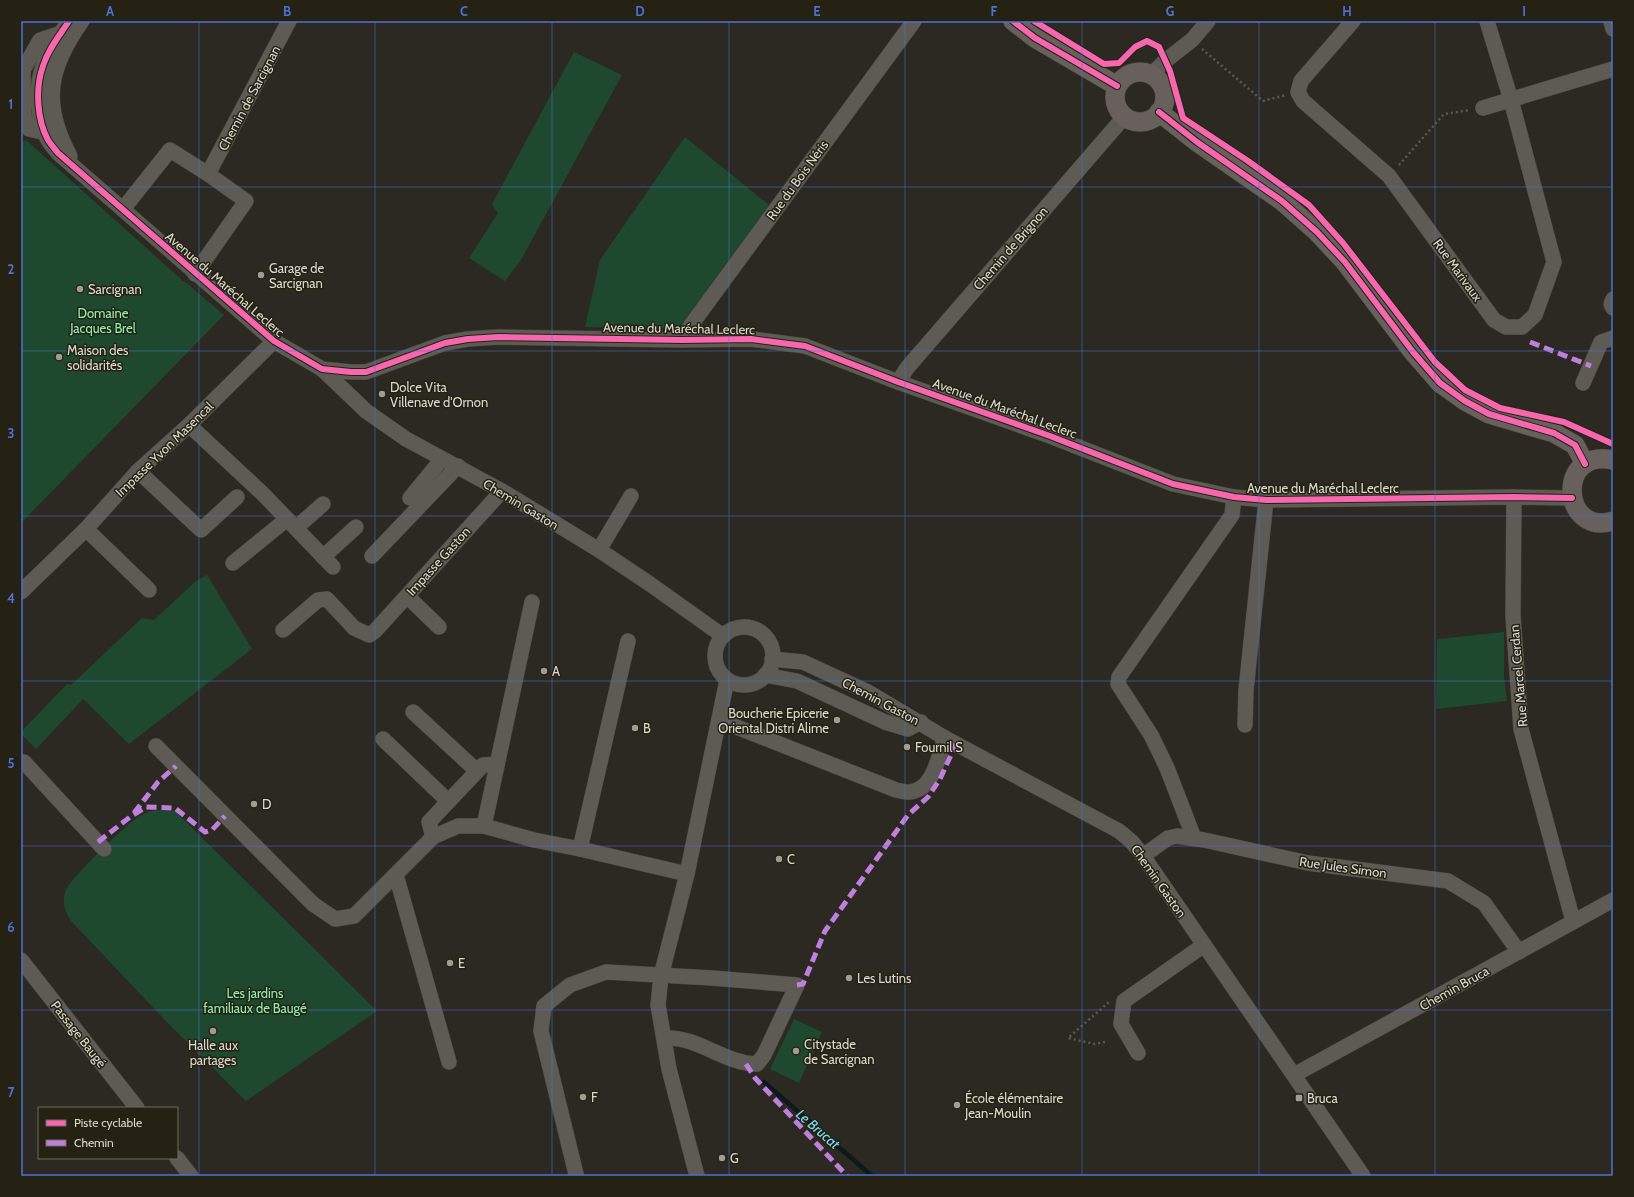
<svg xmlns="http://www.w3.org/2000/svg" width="1634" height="1197" font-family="Cabin,sans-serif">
<rect width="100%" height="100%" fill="#2b2921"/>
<!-- green -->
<g fill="#1e492e">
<path d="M574,52L622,75L521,260L505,281L469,258L498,213L492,204Z"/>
<path d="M685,137L769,205L678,329L585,327L600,260Z"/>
<path d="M26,140L183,281H184L224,315L21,523V142Z"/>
<path d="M207,575L252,649L129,744L83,699L36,749L21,734V732L67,684L71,685L142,618L154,620L196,581Z"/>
<path d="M1504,632V675L1507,701L1436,709L1437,639Z"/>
<path d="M154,810L175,811L377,1011L246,1101L164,1019L72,922C65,913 61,902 66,890C72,877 127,823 140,816C144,813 150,812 154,810Z"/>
<path d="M794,1019L822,1032L799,1083L770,1069Z"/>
</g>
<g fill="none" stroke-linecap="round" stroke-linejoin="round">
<!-- stream -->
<path stroke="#0d191c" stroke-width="4.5" d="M764,1082L872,1176"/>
<!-- minor casing -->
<g stroke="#47453e" stroke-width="16">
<g id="minor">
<path d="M69,21C60,35 48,49 43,66C35,88 37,120 48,140C51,145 55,149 58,153L274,341L322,369L351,372H366L445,343L468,339L499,337L682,340L751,339L805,346L898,382L1050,436L1173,484L1234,497L1266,500L1514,497L1572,498"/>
<path d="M1353,21L1301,81L1298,92L1303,101L1389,176L1494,320L1506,327H1522L1535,315L1554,262L1511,100L1487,21"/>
<path d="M1611,21L1613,29"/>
<path d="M1151,75L1165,61L1192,40L1208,21"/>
<path d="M1483,108L1613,69"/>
<path d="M46,133L29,129L24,116L23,70L40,40L61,33"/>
<path d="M70,156C42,104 48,69 82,21"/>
<path d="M208,174L289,21"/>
<path d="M123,209L170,150L208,174L246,201L195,274"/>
<path d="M1613,299L1611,304L1613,308"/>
<path d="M682,340L691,325L914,21"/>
<path d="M322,369L366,411L406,439L502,491L599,550L650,584L723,636"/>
<path d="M898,382L907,368L1125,116"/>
<path d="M1583,383L1601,342L1613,338"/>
<path d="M189,425L263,494L333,567"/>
<path d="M138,471L201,530L237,497"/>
<path d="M1514,497L1513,616L1521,729L1573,921"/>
<path d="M410,498L442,459"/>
<path d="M296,528L323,504"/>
<path d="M86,529L149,590"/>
<path d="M599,550L631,496"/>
<path d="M372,556L458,466"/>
<path d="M323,557L356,527"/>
<path d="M233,563L287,519"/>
<path d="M21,592L86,529L138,471L189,425L274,341"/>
<path d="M407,596L439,627"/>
<circle cx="744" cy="656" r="29"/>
<path d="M283,630L318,600L327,599L354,628L369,635L375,631L502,491"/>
<path d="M772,659L803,662L868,692L945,738L1119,831L1132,842L1143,856L1363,1176"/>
<path d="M765,675L797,681L885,722L908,729L921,722"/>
<path d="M413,712L477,771"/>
<path d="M719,720L896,790C900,791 905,792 909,792C934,790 938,757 945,738"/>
<path d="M1245,725L1246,690L1266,500"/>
<path d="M383,739L448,801"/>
<path d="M156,746L313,904L335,919L354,916L433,837L458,826H484L534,840L580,849L687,874"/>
<path d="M24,762L104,849"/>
<path d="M484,826L532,602"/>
<path d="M433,837L429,822L483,765L497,764"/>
<path d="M1194,838L1167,768L1151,735L1118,684L1119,677L1232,515L1234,497"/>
<path d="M580,849L628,641"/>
<path d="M1143,856L1168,838L1177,836L1204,840L1308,863L1448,881L1484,903L1519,952"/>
<path d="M396,875L449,1062"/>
<path d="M21,960L137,1108"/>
<path d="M1138,1053L1121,1024L1124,1001L1204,945"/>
<path d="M1294,1075L1613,900"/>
<path d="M177,1158L191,1176"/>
<path d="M576,1174L541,1031L544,1006L570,985L606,972L712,978L797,985L764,1055L757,1064C725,1064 697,1036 665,1038"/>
<path d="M697,1176L669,1069L658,1005L661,976L687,874L727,680"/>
</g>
</g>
<!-- major casing -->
<g stroke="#47453e" stroke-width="20">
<g id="major">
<path d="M1013,21L1035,38L1117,86"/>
<circle cx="1140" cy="97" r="25"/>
<path d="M1159,112L1197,142L1282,201L1317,232L1345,262L1413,352L1440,383L1465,401L1489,414L1554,433L1575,445L1585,464"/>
<path d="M1613,460C1556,447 1561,537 1613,521"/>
</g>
</g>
<!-- path -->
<g stroke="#5b5954" stroke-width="2.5" stroke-dasharray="2 3" stroke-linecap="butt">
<path d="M1202,49L1263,101L1286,95"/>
<path d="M1399,165L1444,114L1470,110"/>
<path d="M1105,1042L1094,1044L1068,1038L1109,1002"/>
</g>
<!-- minor -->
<use href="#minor" stroke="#5d5b54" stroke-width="15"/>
<!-- major -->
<use href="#major" stroke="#68605c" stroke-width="19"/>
<!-- quiet -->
<g stroke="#c07fdc" stroke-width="5" stroke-dasharray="10 5" stroke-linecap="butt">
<path d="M1530,342L1591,366"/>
<path d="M134,813L158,782L176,766"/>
<path d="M98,842L130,817L146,807L175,808L205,832L212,830L225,816"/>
<path d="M797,985L803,984L825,931L908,815L928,797L940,779L956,744"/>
<path d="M746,1064L755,1078L847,1176"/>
</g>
<!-- cycleway casing -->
<g stroke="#252213" stroke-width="8">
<g id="cycleway">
<path d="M69,21C60,35 48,49 43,66C35,88 37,120 48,140C51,145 55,149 58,153L274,341L322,369L351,372H366L445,343L468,339L499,337L682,340L751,339L805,346L898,382L1050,436L1173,484L1234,497L1266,500L1514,497L1572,498"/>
<path d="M1013,21L1035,38L1117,86"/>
<path d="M1034,21L1104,64L1119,63L1135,47L1147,41L1159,47L1170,71L1183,118L1248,161L1309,205L1343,243L1435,362L1465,390L1500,408L1564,422L1613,444"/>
<path d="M1159,112L1197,142L1282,201L1317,232L1345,262L1413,352L1440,383L1465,401L1489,414L1554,433L1575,445L1585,464"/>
</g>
</g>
<!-- cycleway -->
<use href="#cycleway" stroke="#f766af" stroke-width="6"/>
</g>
<!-- grid -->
<path fill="none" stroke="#4d71d6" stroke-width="1" stroke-opacity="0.55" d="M199,21V1176M375,21V1176M552,21V1176M729,21V1176M905,21V1176M1082,21V1176M1259,21V1176M1435,21V1176M21,187H1613M21,351H1613M21,516H1613M21,681H1613M21,846H1613M21,1010H1613"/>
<!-- markers -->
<g fill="#9e9c93" stroke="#252213" stroke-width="1.5">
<circle cx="261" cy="275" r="4"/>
<circle cx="80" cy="289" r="4"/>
<circle cx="59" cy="357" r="4"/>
<circle cx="382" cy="394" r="4"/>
<circle cx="544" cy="671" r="4"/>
<circle cx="837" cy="720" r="4"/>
<circle cx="635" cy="728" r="4"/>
<circle cx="907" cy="747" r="4"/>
<circle cx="254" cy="804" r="4"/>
<circle cx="779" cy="859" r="4"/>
<circle cx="450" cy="963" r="4"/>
<circle cx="849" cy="978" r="4"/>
<circle cx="213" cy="1031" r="4"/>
<circle cx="796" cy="1051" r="4"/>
<circle cx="583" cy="1097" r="4"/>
<rect x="1295" y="1094" width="8" height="8" rx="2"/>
<circle cx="957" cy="1105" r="4"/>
<circle cx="722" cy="1158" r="4"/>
</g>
<g text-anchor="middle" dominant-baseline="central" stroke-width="3" stroke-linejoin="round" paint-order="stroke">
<!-- street labels -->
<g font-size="13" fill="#dcdad0" stroke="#252213">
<text transform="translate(249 98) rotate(-62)">Chemin de Sarcignan</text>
<text transform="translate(797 180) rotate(-54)">Rue du Bois Néris</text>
<text transform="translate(1010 248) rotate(-49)">Chemin de Brignon</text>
<text transform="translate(1458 270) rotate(54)">Rue Marivaux</text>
<text transform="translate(225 284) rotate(41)">Avenue du Maréchal Leclerc</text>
<text transform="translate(679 328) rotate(1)">Avenue du Maréchal Leclerc</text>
<text transform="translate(1005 408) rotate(20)">Avenue du Maréchal Leclerc</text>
<text transform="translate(164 449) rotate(-44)">Impasse Yvon Masencal</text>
<text x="1323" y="488">Avenue du Maréchal Leclerc</text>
<text transform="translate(521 504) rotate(31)">Chemin Gaston</text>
<text transform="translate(438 561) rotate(-48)">Impasse Gaston</text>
<text transform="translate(1518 676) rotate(-95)">Rue Marcel Cerdan</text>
<text transform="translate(881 701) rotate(28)">Chemin Gaston</text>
<text transform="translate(1343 867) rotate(8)">Rue Jules Simon</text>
<text transform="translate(1159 881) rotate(55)">Chemin Gaston</text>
<text transform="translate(1454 988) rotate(-29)">Chemin Bruca</text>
<text transform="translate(79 1034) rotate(52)">Passage Baugé</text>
</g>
<!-- poi labels -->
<g font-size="13" fill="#dcdad0" stroke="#252213" text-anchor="start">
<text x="269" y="268">Garage de<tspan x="269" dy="15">Sarcignan</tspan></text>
<text x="88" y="289">Sarcignan</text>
<text x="67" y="350">Maison des<tspan x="67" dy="15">solidarités</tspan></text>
<text x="390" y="387">Dolce Vita<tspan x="390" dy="15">Villenave d'Ornon</tspan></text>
<text x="552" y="671">A</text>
<text x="829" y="713" text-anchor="end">Boucherie Epicerie<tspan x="829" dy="15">Oriental Distri Alime</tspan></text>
<text x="643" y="728">B</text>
<text x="915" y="747">Fournil S</text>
<text x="262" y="804">D</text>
<text x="787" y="859">C</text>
<text x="458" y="963">E</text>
<text x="857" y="978">Les Lutins</text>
<text x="804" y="1044">Citystade<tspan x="804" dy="15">de Sarcignan</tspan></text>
<text x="213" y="1045" text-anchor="middle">Halle aux<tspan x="213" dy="15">partages</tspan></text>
<text x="591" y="1097">F</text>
<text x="965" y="1098">École élémentaire<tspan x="965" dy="15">Jean-Moulin</tspan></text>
<text x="1307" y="1098">Bruca</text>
<text x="730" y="1158">G</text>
</g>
<!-- park labels -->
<g font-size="13" fill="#8df2b1" stroke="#252213">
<text x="103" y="313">Domaine<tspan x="103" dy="15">Jacques Brel</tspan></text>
<text x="255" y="993">Les jardins<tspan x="255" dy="15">familiaux de Baugé</tspan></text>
</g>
<!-- water labels -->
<g font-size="14" font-style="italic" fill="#76dffc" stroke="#252213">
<text transform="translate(818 1129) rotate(41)">Le Brucat</text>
</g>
</g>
<!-- border -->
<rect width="1634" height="1197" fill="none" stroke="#252213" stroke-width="44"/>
<!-- legend -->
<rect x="38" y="1107" width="140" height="52" fill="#252213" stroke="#6e6c5f"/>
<rect x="46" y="1120" width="20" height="6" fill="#f766af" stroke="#6e6c5f"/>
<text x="74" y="1127" font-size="12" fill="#dcdad0">Piste cyclable</text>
<rect x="46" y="1140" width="20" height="6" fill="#c07fdc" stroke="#6e6c5f"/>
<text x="74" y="1147" font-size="12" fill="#dcdad0">Chemin</text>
<rect x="22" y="22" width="1590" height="1153" fill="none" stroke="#4d71d6" stroke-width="1.5"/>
<g font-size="13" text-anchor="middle" font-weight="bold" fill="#4d71d6">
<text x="110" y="16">A</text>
<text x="287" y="16">B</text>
<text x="464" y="16">C</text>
<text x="640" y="16">D</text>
<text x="817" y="16">E</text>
<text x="994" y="16">F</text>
<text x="1170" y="16">G</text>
<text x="1347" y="16">H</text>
<text x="1524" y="16">I</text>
<text x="11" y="109">1</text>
<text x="11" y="274">2</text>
<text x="11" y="438">3</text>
<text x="11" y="603">4</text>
<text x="11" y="768">5</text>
<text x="11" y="932">6</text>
<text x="11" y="1097">7</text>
</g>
</svg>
